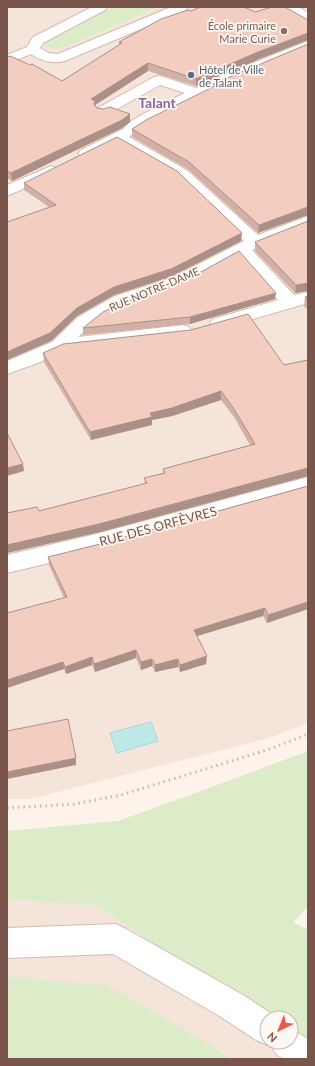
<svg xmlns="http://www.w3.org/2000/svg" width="315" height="1066" font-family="Lato,sans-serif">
<rect width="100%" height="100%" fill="#fdf3eb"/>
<!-- residential -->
<g fill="#f5e4d9">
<path d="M7,7H113L47,42L57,49L72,45L158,7H308V723L266,739L30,799H7Z"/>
<path d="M7,899L97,906L195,972L267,1042H291L308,1059H7Z"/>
</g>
<!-- green -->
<g fill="#ddecc8">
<path d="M113,7H158L71,45L57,49L45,47L47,42Z"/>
<path d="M308,751V907L293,922L308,930V1045L291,1034V1018H267L195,972L97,906L7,899V831L118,821L190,795Z"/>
<path d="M7,977L108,985L209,1044L231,1059H7Z"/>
</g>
<!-- water -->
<path fill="#bee9e8" stroke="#a3dbda" d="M151,722L158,741L117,753L110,733Z"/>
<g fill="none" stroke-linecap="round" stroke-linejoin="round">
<!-- minor casing -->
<g stroke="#d3bbb2" stroke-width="2">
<g id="minor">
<path d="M92,7H107L105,10L43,43L40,48L49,53L58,54L171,7H188L186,10L65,61C54,64 41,61 31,54L7,64V55L27,47L33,37Z"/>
<path d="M284,7H299L308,13V22L304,21Z"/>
<path d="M308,41V50L240,78L166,113L141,127L129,137L188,171L258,235L308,216V227L252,250L294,295L308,292V303L219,329L213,327L210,323L213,319L278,300L239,256C221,267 202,279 182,286C142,301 110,306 78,337L183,325L189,327L192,331L189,335L62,352L38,363L7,374V361L52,342L78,317L115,296L171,278L244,241L178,177L117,143C106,149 93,159 81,156L78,153L81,150L123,129L131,121L156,107L185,93L160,85L108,114L103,115L98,114L96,111L98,108L154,77L159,76L164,77L196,88L230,72Z"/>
<path d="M51,166L56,168L59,171L56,174L7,196V185Z"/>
<path d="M308,477V493L100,551L7,573V555L100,533Z"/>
<path d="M116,924L126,929L243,995L278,1018H267V1042H291V1029L308,1039V1059C289,1059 278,1063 270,1043L267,1045L256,1040L221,1017L113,954L7,958V928Z"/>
</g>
</g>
<!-- path -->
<path stroke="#dab0a3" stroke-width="3" stroke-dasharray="1.5 4" stroke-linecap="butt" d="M7,808L75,804L121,795L267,750L308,734"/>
<!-- minor -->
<use href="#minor" fill="#fff" fill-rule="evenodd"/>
</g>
<!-- wall -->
<g fill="#d2b0a6">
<path d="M119,42L257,60L196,86L148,71L95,105L97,108L130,114V122L122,128L12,181L7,178V57L62,81L119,45Z"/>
<path d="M308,44L258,233L189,170L132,137V129L213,87V84Z"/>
<path d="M24,183L241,241L170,277L114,295L77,316L51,341L49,207L24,190Z"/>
<path d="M308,221L295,293L255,251V242Z"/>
<path d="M308,296V310L304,306L305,297Z"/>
<path d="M275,299L190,324L83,335V328Z"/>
<path d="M43,353L284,365L308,360V476L100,532L7,553V513L39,511L145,484L144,478L163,473V469L250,445L234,417L221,400L172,416L152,420V425L91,440L44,362Z"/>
<path d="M308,486V609L267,623L263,616L197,636L206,664L180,672L178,667L155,672L152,666L141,670L136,658L95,672L92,665L66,674L64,669L7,688L64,598L49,565L48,557L100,544Z"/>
</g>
<!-- shaded-wall -->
<g fill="#ab9087">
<path d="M308,33V40L257,60L196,86V79L258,52Z"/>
<path d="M148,63V71L95,105L96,109L91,99Z"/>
<path d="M130,114V122L122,128L12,181L11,173Z"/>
<path d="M308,207V215L258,233L259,225Z"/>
<path d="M242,233L241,241L170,277L114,295L77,316L51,341L7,360V352L77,308L114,287Z"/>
<path d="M308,283V291L295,293L296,285Z"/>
<path d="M276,293L275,299L190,324V317Z"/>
<path d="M221,391V400L172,416L152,420V425L91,440L90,432L150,413Z"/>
<path d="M23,464L24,471L7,476V468Z"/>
<path d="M308,468V476L100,532L7,553V545Z"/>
<path d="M308,602V609L267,623L268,615Z"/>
<path d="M265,608L263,616L194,637V630Z"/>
<path d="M136,650V658L95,672L94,664Z"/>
<path d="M207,656L206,664L180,672V665Z"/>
<path d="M92,657V665L66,674L65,667Z"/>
<path d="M152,659V666L141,670V662Z"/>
<path d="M178,659V667L155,672V665Z"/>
<path d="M63,662L64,669L7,688V680Z"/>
<path d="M76,758V765L7,779V772Z"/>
</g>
<!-- building -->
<g fill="#f4cdc1" stroke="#ab9087">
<path d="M201,7H244L255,12L272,7H285L308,20V33L258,52L196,79L148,63L91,99L95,101L94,104L97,108L103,109L110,107L130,114L122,120L11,173L7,171V57L10,56L30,65L32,64L62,81L122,43L119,42L161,19L188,10L191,11Z"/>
<path d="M308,44V207L259,225L189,162L132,129L146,120L217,85L213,84Z"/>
<path d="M117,137L177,171L242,233L171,269L114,287L77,308L50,333L7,352V222L56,205L24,183Z"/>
<path d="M308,221V283L296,285L255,242Z"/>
<path d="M239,251L276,293L190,317L83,328L103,312L115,306L190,278Z"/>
<path d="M308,296V301L305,297Z"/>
<path d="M248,314L284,365L308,360V468L99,524L7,545V513L37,507L39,511L147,483L144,478L165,473L163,469L255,444L234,409L221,391L172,408L150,413L152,417L90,432L43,353L63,344L191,330Z"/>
<path d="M7,433L23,464L7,468Z"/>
<path d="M308,486V602L268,615L265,608L194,630L207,656L180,665L178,659L155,665L152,659L141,662L136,650L94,664L92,657L65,667L63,662L7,680V613L67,597L48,557L100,544Z"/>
<path d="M68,719L76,758L7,772V731Z"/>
</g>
<!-- markers -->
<circle fill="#8d6e63" stroke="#fff8f2" stroke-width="1.5" cx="284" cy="31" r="4"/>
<circle fill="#5c6f8a" stroke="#fff8f2" stroke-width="1.5" cx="191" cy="75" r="4"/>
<g text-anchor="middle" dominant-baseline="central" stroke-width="3.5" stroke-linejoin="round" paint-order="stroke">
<!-- far-education labels -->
<g font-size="11" fill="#785e54" stroke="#fff8f2" text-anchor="end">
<text x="276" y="25">École primaire<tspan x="276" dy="13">Marie Curie</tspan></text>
</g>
<!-- far-service labels -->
<g font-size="11" fill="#4e5e75" stroke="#fff8f2" text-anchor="start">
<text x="199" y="69">Hôtel de Ville<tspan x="199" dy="13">de Talant</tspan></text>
</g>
<!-- far-street labels -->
<g font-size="11" fill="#7a554c" stroke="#fff8f2">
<text transform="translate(154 289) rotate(-23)">RUE NOTRE-DAME</text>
</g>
<!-- street labels -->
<g font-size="13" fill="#7a554c" stroke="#fff8f2">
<text transform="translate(158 526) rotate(-15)">RUE DES ORFÈVRES</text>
</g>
<!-- far-district labels -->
<g font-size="14" font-weight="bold" fill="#83689d" stroke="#fff8f2">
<text x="157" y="102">Talant</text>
</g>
</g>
<!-- border -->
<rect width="315" height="1066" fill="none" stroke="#7a554c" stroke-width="16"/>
<!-- north arrow -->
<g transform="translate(279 1030) rotate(223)"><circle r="19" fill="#fff8f2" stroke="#cab7b0"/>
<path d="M0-3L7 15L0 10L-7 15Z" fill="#ea574d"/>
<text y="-6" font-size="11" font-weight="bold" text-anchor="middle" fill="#7a554c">N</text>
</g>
</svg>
